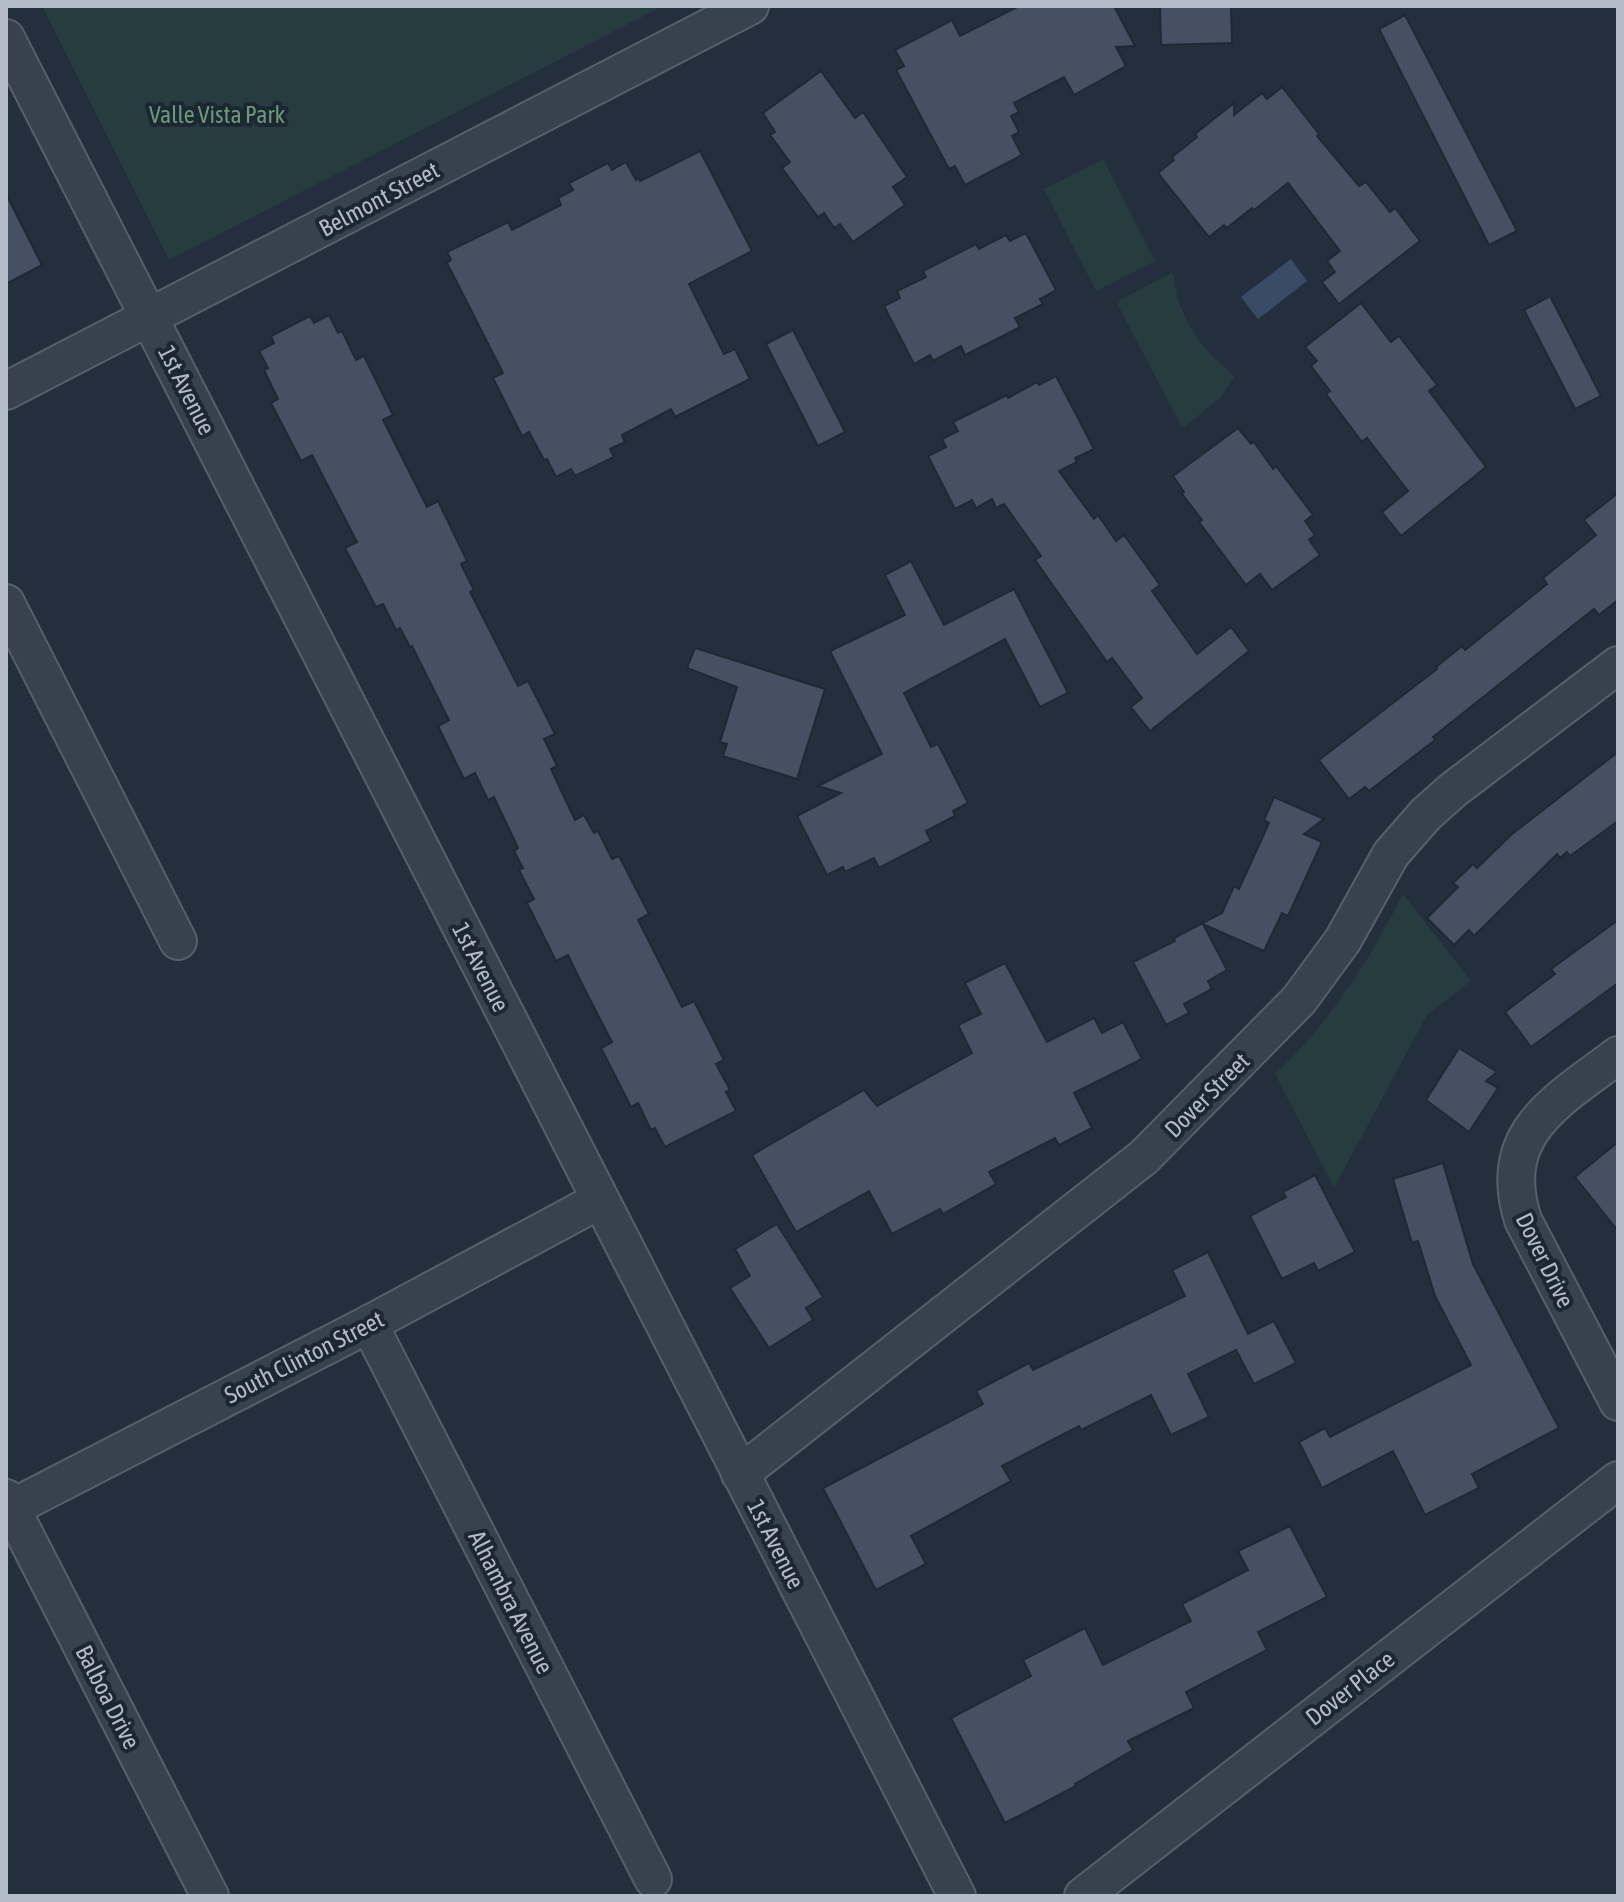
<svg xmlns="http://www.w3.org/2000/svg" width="1624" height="1902" font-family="'Asap Condensed',sans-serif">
<rect width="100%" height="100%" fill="#242f3e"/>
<!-- green -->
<g fill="#263c3f">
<path d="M42,6H663L169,260Z"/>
<path d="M1103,159L1155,261L1096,291L1044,189Z"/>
<path d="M1171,273L1174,276C1175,302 1190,331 1207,350C1215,360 1226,367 1234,377L1220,398L1184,427L1181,426L1118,305L1120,300Z"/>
<path d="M1403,894L1471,981L1427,1015L1334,1188L1275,1074C1330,1023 1369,961 1403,894Z"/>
</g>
<!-- water -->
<path fill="#394c67" d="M1291,259L1307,281L1258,319L1241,297Z"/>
<!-- building -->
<g fill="#455162" stroke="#1f2835" stroke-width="2">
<path d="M1019,6H1114L1135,46L1116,47L1126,66L1074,95L1064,77L1014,103L1019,112L1011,116L1019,132L1012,136L1022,155L965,185L955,166L949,169L896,70L904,66L895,50L952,20L960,36Z"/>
<path d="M1160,6H1231L1232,43L1161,45Z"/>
<path d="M1405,15L1517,231L1489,245L1379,29Z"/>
<path d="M821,71L855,118L863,112L907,177L893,187L905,205L853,242L840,224L834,228L824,213L818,217L782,168L790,162L770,135L775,132L763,113Z"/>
<path d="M1282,87L1319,134L1317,136L1359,186L1366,182L1390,212L1395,208L1420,241L1339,304L1322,282L1335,272L1327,261L1340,251L1288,183L1254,210L1252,208L1227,228L1224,225L1209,237L1158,173L1174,160L1172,157L1197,137L1195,134L1234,103V115L1262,93L1267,99Z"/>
<path d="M700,151L752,251L689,284L724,354L735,349L750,379L675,417L671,409L622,435L625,442L610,449L614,457L575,476L571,469L556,477L547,459L544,460L529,432L522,436L493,378L503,373L447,263L451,260L447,252L508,222L512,230L561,205L558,198L573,190L569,183L608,163L612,170L626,162L636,180L639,178L640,181Z"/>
<path d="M6,194L42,265L6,284Z"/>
<path d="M1026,233L1056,290L1040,299L1043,304L1015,318L1020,327L997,339L965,355L961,346L933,361L930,355L914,364L884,306L900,298L897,291L926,277L923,271L976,244L979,249L1006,235L1010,241Z"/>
<path d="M1550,296L1601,396L1575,409L1524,310Z"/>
<path d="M1361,303L1391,342L1399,336L1437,385L1429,391L1486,467L1401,536L1382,512L1408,491L1367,438L1362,442L1326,394L1330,391L1311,366L1317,361L1305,347Z"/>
<path d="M329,315L338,333L342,331L356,360L364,356L393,415L383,420L427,507L438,501L467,561L461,564L474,590L470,592L518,686L528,681L543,710L555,734L544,739L557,766L551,769L575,820L584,815L594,833L598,831L612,859L619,856L649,914L638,920L682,1007L694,1001L724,1060L716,1064L730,1090L726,1092L736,1111L665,1147L655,1128L651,1130L638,1103L631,1107L601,1048L612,1042L583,986L568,955L556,961L527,903L534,899L519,870L523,868L514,851L518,848L494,797L488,800L475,773L464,779L438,726L449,720L412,646L410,647L400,628L396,630L383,604L376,607L345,548L357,542L312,455L301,461L271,403L278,399L264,370L268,368L259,351L274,343L271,336L310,316L314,323Z"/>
<path d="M793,330L845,432L818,446L766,344Z"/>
<path d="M1056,376L1094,449L1075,458L1077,462L1059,471L1094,519L1098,515L1116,541L1124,535L1160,585L1152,591L1197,654L1231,627L1249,651L1150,731L1131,707L1142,698L1112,658L1107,662L1035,560L1041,556L1004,504L996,508L992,499L976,508L972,500L955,509L928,456L946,447L942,439L958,431L953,422L1007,395L1008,398L1037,382L1039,385Z"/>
<path d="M1238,428L1251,444L1254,442L1273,469L1276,466L1313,515L1305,521L1315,535L1309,540L1320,555L1272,590L1260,574L1246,585L1199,522L1202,520L1182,494L1184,492L1173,476Z"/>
<path d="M1618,493V600L1599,615L1594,609L1433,737L1435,740L1369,791L1365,787L1349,799L1319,760L1437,669L1436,667L1462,646L1465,650L1547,584L1543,578L1596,535L1584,520Z"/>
<path d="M911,561L944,625L1014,589L1068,693L1040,707L1005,639L904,693L931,747L938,744L968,803L953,811L955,816L926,831L931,841L879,868L874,858L845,872L843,867L827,875L797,816L841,793L818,786L882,754L830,651L905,615L885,575Z"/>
<path d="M695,648L825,689L797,779L723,756L727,744L720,742L737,687L687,668Z"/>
<path d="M1618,752V821L1570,856L1567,852L1560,858L1557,854L1474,936L1469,930L1454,945L1427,918L1458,887L1453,883L1473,864L1477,868L1512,834Z"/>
<path d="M1274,797L1324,819L1304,834L1322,842L1288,916L1282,913L1264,951L1203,924L1227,970L1208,981L1212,989L1184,1004L1189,1013L1166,1025L1133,962L1175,941L1174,938L1222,913L1234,886L1239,889L1269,823L1264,820Z"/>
<path d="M1618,920V983L1531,1047L1505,1012L1555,974L1551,969Z"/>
<path d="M1005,963L1047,1042L1094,1018L1102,1033L1123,1022L1142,1059L1074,1093L1092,1128L1059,1145L1055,1138L989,1172L996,1184L943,1214L940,1209L892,1234L869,1191L796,1232L752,1155L864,1090L877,1106L972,1053L958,1025L981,1014L965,983Z"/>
<path d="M1459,1048L1497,1072L1486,1081L1498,1088L1469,1132L1426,1100Z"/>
<path d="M1618,1142V1231L1575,1177Z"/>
<path d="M1443,1163L1473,1264L1559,1428L1472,1474L1479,1488L1425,1515L1393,1451L1322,1488L1299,1442L1325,1428L1330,1437L1471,1365L1435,1296L1418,1241L1412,1243L1393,1179Z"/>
<path d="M1315,1175L1355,1252L1318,1271L1314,1263L1282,1279L1250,1216L1286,1197L1283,1192Z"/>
<path d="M777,1224L823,1297L806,1308L813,1320L769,1348L730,1288L750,1276L735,1249Z"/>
<path d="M1208,1252L1248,1334L1274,1321L1296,1363L1254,1384L1236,1350L1188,1374L1209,1417L1171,1435L1151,1395L1081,1430L1079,1426L1002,1466L1011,1481L911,1536L926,1564L876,1590L823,1488L983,1404L976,1391L1029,1363L1033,1370L1185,1296L1172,1270Z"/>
<path d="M1290,1526L1327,1597L1258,1632L1267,1650L1186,1692L1194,1708L1128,1741L1133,1750L1075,1784L1076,1786L1005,1823L951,1718L1031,1676L1023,1660L1085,1628L1103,1665L1191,1621L1182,1604L1248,1570L1238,1551Z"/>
</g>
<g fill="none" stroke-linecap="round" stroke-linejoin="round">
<!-- minor casing -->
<g stroke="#565f6c" stroke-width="40">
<g id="minor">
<path d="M6,38L957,1896"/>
<path d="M6,391L750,6"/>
<path d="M6,603L178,941"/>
<path d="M1618,1055C1558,1101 1495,1132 1523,1220L1618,1402"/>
<path d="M369,1324L653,1879"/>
<path d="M740,1474L1144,1157L1299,1000L1343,940L1391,854L1426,814L1453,790L1618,665"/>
<path d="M6,1498L210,1896"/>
<path d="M6,1511L369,1324L600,1200"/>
<path d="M1083,1896L1618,1480"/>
</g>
</g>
<!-- minor -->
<use href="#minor" stroke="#38414e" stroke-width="36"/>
</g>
<g text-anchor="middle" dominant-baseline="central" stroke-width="8" stroke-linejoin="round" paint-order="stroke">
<!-- park labels -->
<g font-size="24" fill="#6b9a76" stroke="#1d2633">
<text x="217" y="114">Valle Vista Park</text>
</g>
<!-- street labels -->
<g font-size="24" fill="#b4bcc9" stroke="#1d2633">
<text transform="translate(379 199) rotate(-28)">Belmont Street</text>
<text transform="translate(187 390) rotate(63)">1st Avenue</text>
<text transform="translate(481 967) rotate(63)">1st Avenue</text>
<text transform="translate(1207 1095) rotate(-45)">Dover Street</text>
<text transform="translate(1545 1260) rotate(64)">Dover Drive</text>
<text transform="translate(304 1357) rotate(-27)">South Clinton Street</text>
<text transform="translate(776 1544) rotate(63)">1st Avenue</text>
<text transform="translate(511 1602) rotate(63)">Alhambra Avenue</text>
<text transform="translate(1350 1688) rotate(-38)">Dover Place</text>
<text transform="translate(108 1697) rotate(63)">Balboa Drive</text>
</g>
</g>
<!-- border -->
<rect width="1624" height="1902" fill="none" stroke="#b4bcc9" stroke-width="16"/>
</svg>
